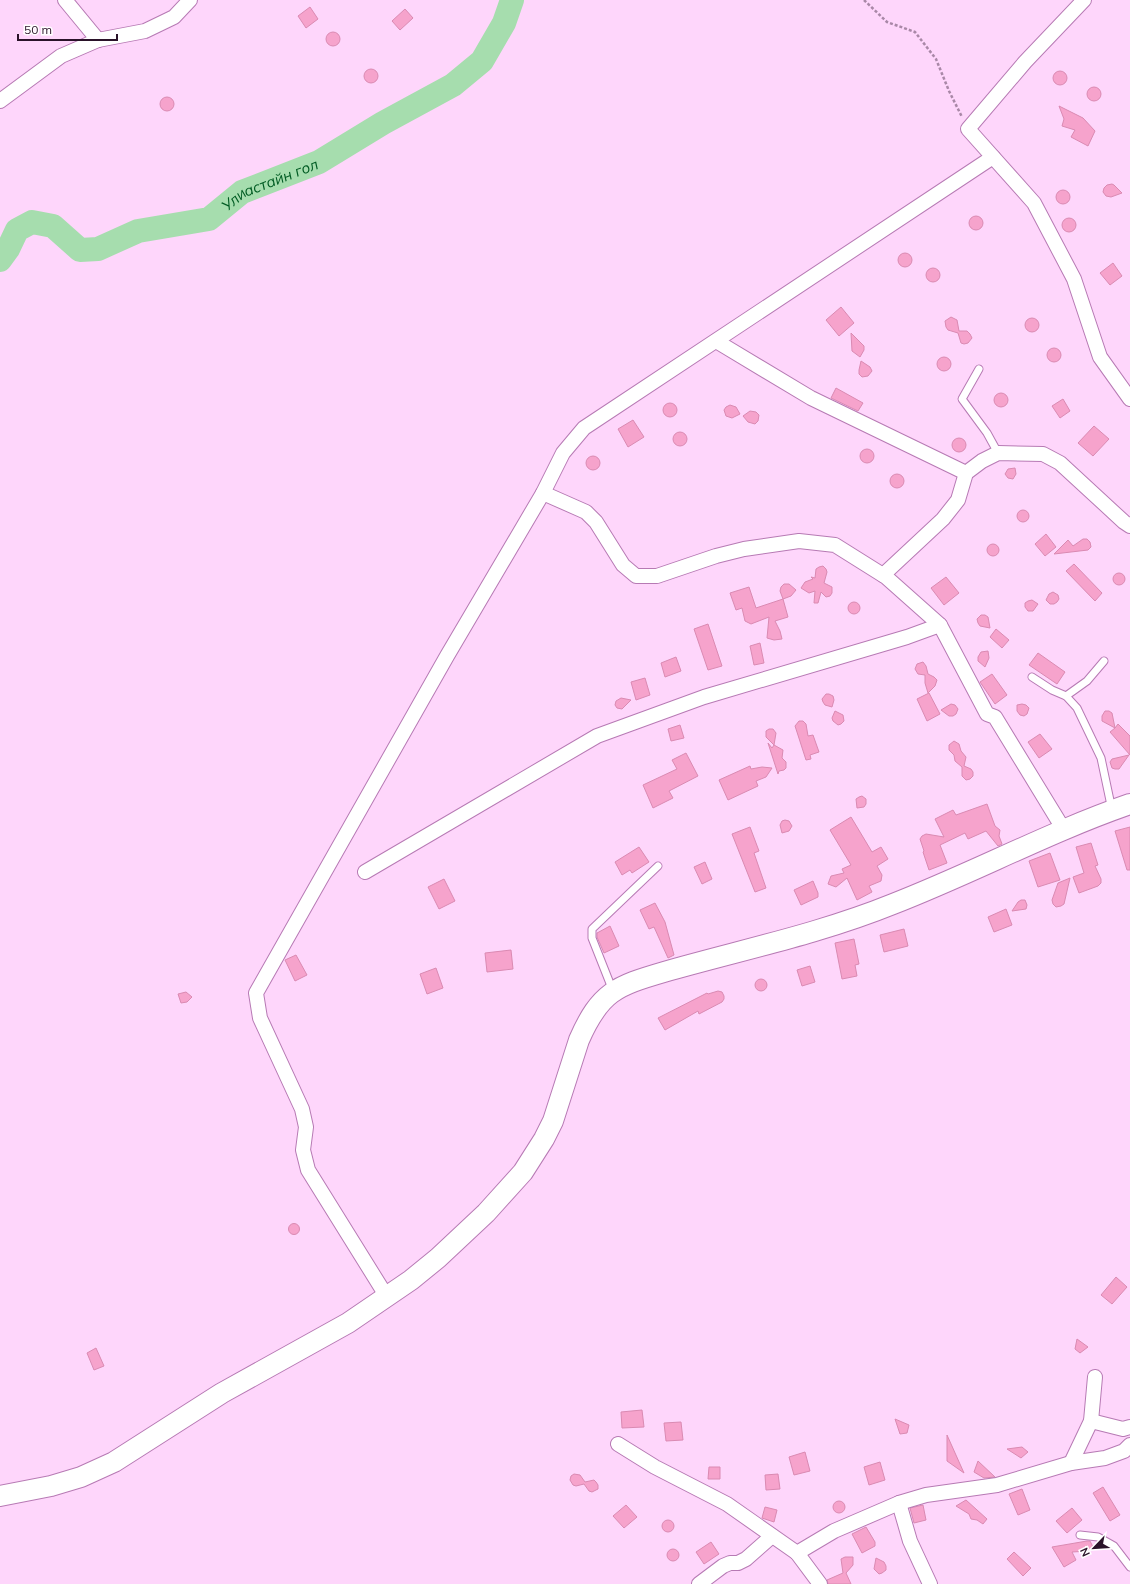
<svg xmlns="http://www.w3.org/2000/svg" width="1130" height="1584" font-family="Mulish,sans-serif">
<rect width="100%" height="100%" fill="#fed6fb"/>
<g fill="none" stroke-linecap="round" stroke-linejoin="round">
<!-- river -->
<path stroke="#a6ddae" stroke-width="24" id="s1" d="M0,260L8,249L17,230L32,222L53,226L80,250L98,249L138,231L209,219L242,192L319,162L383,123L453,85L482,61L504,23L512,0"/>
</g>
<!-- building -->
<g fill="#f6a3cc" stroke="#da8ab2">
<path d="M310,7L318,19L306,28L298,16Z"/>
<path d="M405,9L413,18L400,30L392,21Z"/>
<circle cx="333" cy="39" r="7"/>
<circle cx="371" cy="76" r="7"/>
<circle cx="1060" cy="78" r="7"/>
<circle cx="1094" cy="94" r="7"/>
<circle cx="167" cy="104" r="7"/>
<path d="M1059,106L1083,118L1095,131L1088,146L1071,137L1075,130L1062,126L1064,119Z"/>
<path d="M1112,184L1114,185L1122,193L1111,197L1106,196L1103,192L1104,188L1107,185Z"/>
<circle cx="1063" cy="197" r="7"/>
<circle cx="976" cy="223" r="7"/>
<circle cx="1069" cy="225" r="7"/>
<circle cx="905" cy="260" r="7"/>
<path d="M1113,263L1122,276L1110,285L1100,273Z"/>
<circle cx="933" cy="275" r="7"/>
<path d="M841,307L854,323L839,336L826,320Z"/>
<path d="M951,317L957,320L959,331H967L970,334L972,338L968,343L964,344L961,343L958,333L948,330L946,327L945,321Z"/>
<circle cx="1032" cy="325" r="7"/>
<path d="M851,333L864,346V350L860,357L852,351Z"/>
<circle cx="1054" cy="355" r="7"/>
<circle cx="944" cy="364" r="7"/>
<path d="M861,361L870,367L872,371L868,376L862,377L859,374V370Z"/>
<path d="M836,388L863,403L858,411L831,398Z"/>
<circle cx="1001" cy="400" r="7"/>
<path d="M1063,399L1070,411L1060,418L1052,406Z"/>
<circle cx="670" cy="410" r="7"/>
<path d="M730,405L736,407L740,414L732,418L726,416L724,410L726,407Z"/>
<path d="M750,411L756,412L759,415L758,421L755,424L748,422L743,416Z"/>
<path d="M633,420L644,437L628,447L618,429Z"/>
<path d="M1094,426L1109,439L1093,456L1078,443Z"/>
<circle cx="680" cy="439" r="7"/>
<circle cx="959" cy="445" r="7"/>
<circle cx="867" cy="456" r="7"/>
<circle cx="593" cy="463" r="7"/>
<path d="M1015,468L1016,474L1013,479L1008,478L1005,474L1008,469Z"/>
<circle cx="897" cy="481" r="7"/>
<circle cx="1023" cy="516" r="6"/>
<path d="M1046,534L1056,547L1045,556L1035,544Z"/>
<path d="M1083,539H1087L1090,542L1091,547L1088,550L1054,554L1068,540L1073,546Z"/>
<circle cx="993" cy="550" r="6"/>
<path d="M1074,564L1102,593L1095,601L1066,571Z"/>
<path d="M823,566L826,569L827,572L824,583L832,587V593L830,596L826,597L821,592L818,603H814L815,591L809,593L801,588L805,582L813,579L811,577L815,578L816,569L819,567Z"/>
<circle cx="1119" cy="579" r="6"/>
<path d="M946,577L959,593L944,605L931,588Z"/>
<path d="M784,584H789L796,590L791,596L783,599L780,591L781,587Z"/>
<path d="M749,587L756,608L783,599L788,617L775,621L780,631L782,639L774,640L767,638L769,617L751,624L745,621L742,608L736,610L730,593Z"/>
<path d="M1053,592L1058,595L1059,599L1057,602L1054,604H1050L1046,600L1049,594Z"/>
<path d="M1032,600L1038,604L1033,611H1028L1025,607V603L1028,601Z"/>
<circle cx="854" cy="608" r="6"/>
<path d="M981,615H985L988,617L990,628L980,626L978,623L977,619Z"/>
<path d="M708,624L722,666L708,670L694,629Z"/>
<path d="M996,629L1009,640L1002,648L990,637Z"/>
<path d="M760,643L764,663L754,665L750,646Z"/>
<path d="M988,651L989,658L985,667L978,661V657L981,652Z"/>
<path d="M1038,653L1065,672L1057,684L1029,665Z"/>
<path d="M676,657L681,671L665,677L661,663Z"/>
<path d="M923,662L926,666L928,674L934,677L937,680L935,686L928,693L925,683V675L918,674L915,669L917,664Z"/>
<path d="M992,674L1007,695L995,704L980,682Z"/>
<path d="M645,678L650,695L636,700L631,682Z"/>
<path d="M929,693L940,714L927,721L917,699Z"/>
<path d="M826,694H829L833,696L834,700L832,707L825,705L823,702L822,699Z"/>
<path d="M621,698L631,700L622,709L617,708L615,705L616,701Z"/>
<path d="M951,704L955,705L958,709L956,714L953,716H949L941,710Z"/>
<path d="M1022,704L1026,705L1029,708L1027,714L1024,716L1020,715L1017,711V705Z"/>
<path d="M835,711L843,715L844,721L841,724L838,725L833,721L832,718Z"/>
<path d="M1105,711H1109L1112,713L1115,728L1118,724L1130,736V755L1110,732L1115,728L1102,721V716Z"/>
<path d="M799,721H803L806,724L808,736L813,735L819,752L810,755L811,759L806,760L796,729L795,726Z"/>
<path d="M680,725L684,738L671,741L668,729Z"/>
<path d="M769,729H773L776,733L774,745L766,737V731Z"/>
<path d="M1040,734L1052,749L1039,758L1028,742Z"/>
<path d="M954,741L959,744L961,751L966,757L964,766L971,769L973,772V776L970,779L966,780L962,776V767L955,761L954,755L949,750V745Z"/>
<path d="M768,743L772,748L774,745L783,750L782,758L786,762V768L784,770L779,771L778,774Z"/>
<path d="M686,753L698,776L669,791L673,798L653,808L643,785L677,769L672,760Z"/>
<path d="M1129,755L1119,769H1115L1112,768L1110,762L1112,759Z"/>
<path d="M750,766L751,769L762,767L772,768L766,777L756,781L758,786L728,800L719,780Z"/>
<path d="M862,796L866,799V804L864,807L857,808L856,799L859,797Z"/>
<path d="M987,804L995,826L1000,830L999,836L1002,844L998,846L986,831L968,839L965,833L940,845L947,863L929,870L923,852L924,851L920,839L922,836L926,834L944,837L935,819L953,810L956,815Z"/>
<path d="M851,817L872,852L881,847L888,859L877,866L882,875L881,881L869,886L872,892L857,900L847,878L836,887L828,884L831,876L844,873L842,869L851,865L830,830Z"/>
<path d="M785,820L789,821L792,826L789,831L782,833L780,825L782,821Z"/>
<path d="M750,827L759,851L754,853L766,888L755,892L732,834Z"/>
<path d="M1130,827V870H1127L1115,831Z"/>
<path d="M1091,843L1098,865L1095,866L1101,879V883L1098,886L1079,893L1073,877L1084,873L1076,847Z"/>
<path d="M639,847L649,862L632,873L630,870L622,875L615,862Z"/>
<path d="M1050,853L1060,880L1038,887L1029,861Z"/>
<path d="M705,862L712,879L702,884L694,867Z"/>
<path d="M1070,878L1064,904L1061,906L1056,907L1053,904L1052,900L1058,883Z"/>
<path d="M444,879L455,901L439,909L428,887Z"/>
<path d="M813,881L818,893V897L801,905L794,890Z"/>
<path d="M1021,900H1025L1027,905L1026,909L1012,911L1018,902Z"/>
<path d="M655,903L665,922L674,955L668,958L654,927L649,929L640,910Z"/>
<path d="M1006,909L1012,925L994,932L988,917Z"/>
<path d="M610,926L619,946L604,953L597,937V933Z"/>
<path d="M904,929L908,946L884,952L880,935Z"/>
<path d="M854,939L859,964L855,965L857,976L842,979L835,943Z"/>
<path d="M511,950L513,969L487,972L485,953Z"/>
<path d="M296,955L307,975L295,981L285,960Z"/>
<path d="M810,966L815,982L802,986L797,970Z"/>
<path d="M436,968L443,988L427,994L420,974Z"/>
<circle cx="761" cy="985" r="6"/>
<path d="M718,991L722,992L724,996V999L722,1002L699,1014L698,1011L665,1030L658,1018L707,993L708,994Z"/>
<path d="M186,992L192,997L187,1002L181,1003L178,994Z"/>
<circle cx="294" cy="1229" r="5.5"/>
<path d="M1116,1277L1127,1287L1112,1304L1101,1295Z"/>
<path d="M1077,1339L1088,1347L1080,1353L1075,1349Z"/>
<path d="M96,1348L104,1366L94,1370L87,1353Z"/>
<path d="M642,1410L644,1427L622,1428L621,1412Z"/>
<path d="M895,1419L909,1425L907,1433L900,1434Z"/>
<path d="M681,1422L683,1440L666,1441L664,1423Z"/>
<path d="M947,1435L964,1473L947,1461Z"/>
<path d="M1022,1447L1028,1452L1021,1458L1007,1449Z"/>
<path d="M805,1452L810,1471L794,1475L789,1457Z"/>
<path d="M978,1461L995,1477L984,1478L974,1472Z"/>
<path d="M880,1462L885,1480L869,1485L864,1467Z"/>
<path d="M709,1467H720V1479H708Z"/>
<path d="M574,1474L580,1475L585,1482L594,1480L596,1482L598,1485V1489L592,1492L589,1491L584,1484L576,1486L573,1485L570,1480L571,1476Z"/>
<path d="M778,1474L780,1489L766,1490L765,1475Z"/>
<path d="M1103,1487L1120,1515L1110,1521L1093,1493Z"/>
<path d="M1022,1489L1030,1510L1018,1515L1009,1494Z"/>
<path d="M966,1500L987,1519L983,1524L977,1520L971,1519L969,1514L956,1506Z"/>
<circle cx="839" cy="1507" r="6"/>
<path d="M626,1505L637,1517L624,1528L613,1516Z"/>
<path d="M923,1505L926,1520L914,1523L910,1508Z"/>
<path d="M765,1507L777,1510L774,1522L762,1518Z"/>
<path d="M1072,1508L1082,1520L1067,1533L1056,1521Z"/>
<circle cx="668" cy="1526" r="6"/>
<path d="M866,1527L875,1542V1546L862,1553L852,1534Z"/>
<path d="M1087,1541H1090L1093,1547L1089,1551L1072,1552L1076,1560L1064,1567L1052,1547Z"/>
<path d="M711,1542L719,1554L704,1564L696,1552Z"/>
<circle cx="673" cy="1555" r="6"/>
<path d="M1014,1552L1031,1568L1023,1576L1007,1559Z"/>
<path d="M845,1557H853V1565L846,1573L851,1584H828L827,1580L843,1573L841,1559Z"/>
<path d="M876,1558L884,1562L886,1566V1570L882,1573L879,1574L874,1569Z"/>
</g>
<g fill="none" stroke-linecap="round" stroke-linejoin="round">
<!-- lane casing -->
<g stroke="#b77ab4" stroke-width="9">
<g id="lane">
<path d="M979,369L962,399L987,433L998,453"/>
<path d="M1032,677L1052,690L1066,696L1077,708L1101,758L1112,810"/>
<path d="M1066,696L1087,681L1104,661"/>
<path d="M613,991L592,938V929L658,866"/>
<path d="M1080,1535L1098,1537L1114,1546L1130,1567"/>
</g>
</g>
<!-- street casing -->
<g stroke="#b77ab4" stroke-width="16">
<g id="street">
<path d="M65,0L98,40"/>
<path d="M1084,0L1025,62L968,129L1034,203L1074,279L1100,357L1130,399"/>
<path d="M0,101L61,56L98,40L145,31L174,17L190,0"/>
<path d="M716,341L811,398L966,473"/>
<path d="M543,493L586,512L596,522L623,565L636,576H657L716,556L744,549L799,541L835,545L886,577L940,625"/>
<path d="M883,575L943,519L958,500L966,473L982,461L998,453L1043,454L1060,463L1124,522L1130,526"/>
<path d="M365,872L597,736L704,697L907,637L940,625L987,714L995,717L1064,830"/>
<path d="M387,1297L308,1170L303,1150L306,1127L302,1109L260,1018L256,993L447,656L543,493L563,453L584,428L993,157"/>
<path d="M1091,1421L1123,1429L1130,1427"/>
<path d="M618,1444L655,1467L727,1504L797,1553L834,1531L899,1503L926,1495L997,1485L1071,1463L1105,1458L1124,1451L1130,1445"/>
<path d="M1071,1463L1091,1421L1095,1377"/>
<path d="M899,1503L910,1541L930,1584"/>
<path d="M797,1553L820,1584"/>
<path d="M699,1584L723,1566L730,1563H738L746,1559L772,1536"/>
</g>
</g>
<!-- secondary casing -->
<g stroke="#b77ab4" stroke-width="22">
<path id="secondary" d="M0,1496L51,1486L81,1477L114,1462L222,1393L348,1323L411,1280L438,1258L486,1213L523,1172L544,1139L553,1121L579,1040C600,992 616,986 664,972C741,950 819,934 893,904C973,873 1049,832 1130,804"/>
</g>
<!-- path -->
<path stroke="#a988a7" stroke-width="2.5" stroke-dasharray="3 2" stroke-linecap="butt" d="M864,0L887,22L915,32L936,59L949,91L962,117"/>
<!-- lane -->
<use href="#lane" stroke="#fff" stroke-width="7"/>
<!-- street -->
<use href="#street" stroke="#fff" stroke-width="14"/>
<!-- secondary -->
<use href="#secondary" stroke="#fff" stroke-width="20"/>
</g>
<g text-anchor="middle" dominant-baseline="central" stroke-width="3" stroke-linejoin="round" paint-order="stroke">
<!-- water labels -->
<g font-size="15" font-style="italic" fill="#015b23" stroke="#fff">
<text stroke="none"><textPath href="#s1" startOffset="314">Улиастайн гол</textPath></text>
</g>
</g>
<!-- north arrow -->
<g transform="translate(1094 1548) rotate(245)" stroke="#ffffff" stroke-width="3" paint-order="stroke">
<path d="M0-3L7 15L0 10L-7 15Z" fill="#2a1229"/>
<text y="-6" font-size="11" font-weight="bold" text-anchor="middle" fill="#2a1229">N</text>
</g>
<!-- scale -->
<path d="M18 34v6h99v-6" fill="none" stroke="#2a1229" stroke-width="2"/>
<text x="24" y="34" font-size="12" fill="#2a1229" stroke="#ffffff" stroke-width="3" paint-order="stroke">50 m</text>
</svg>
